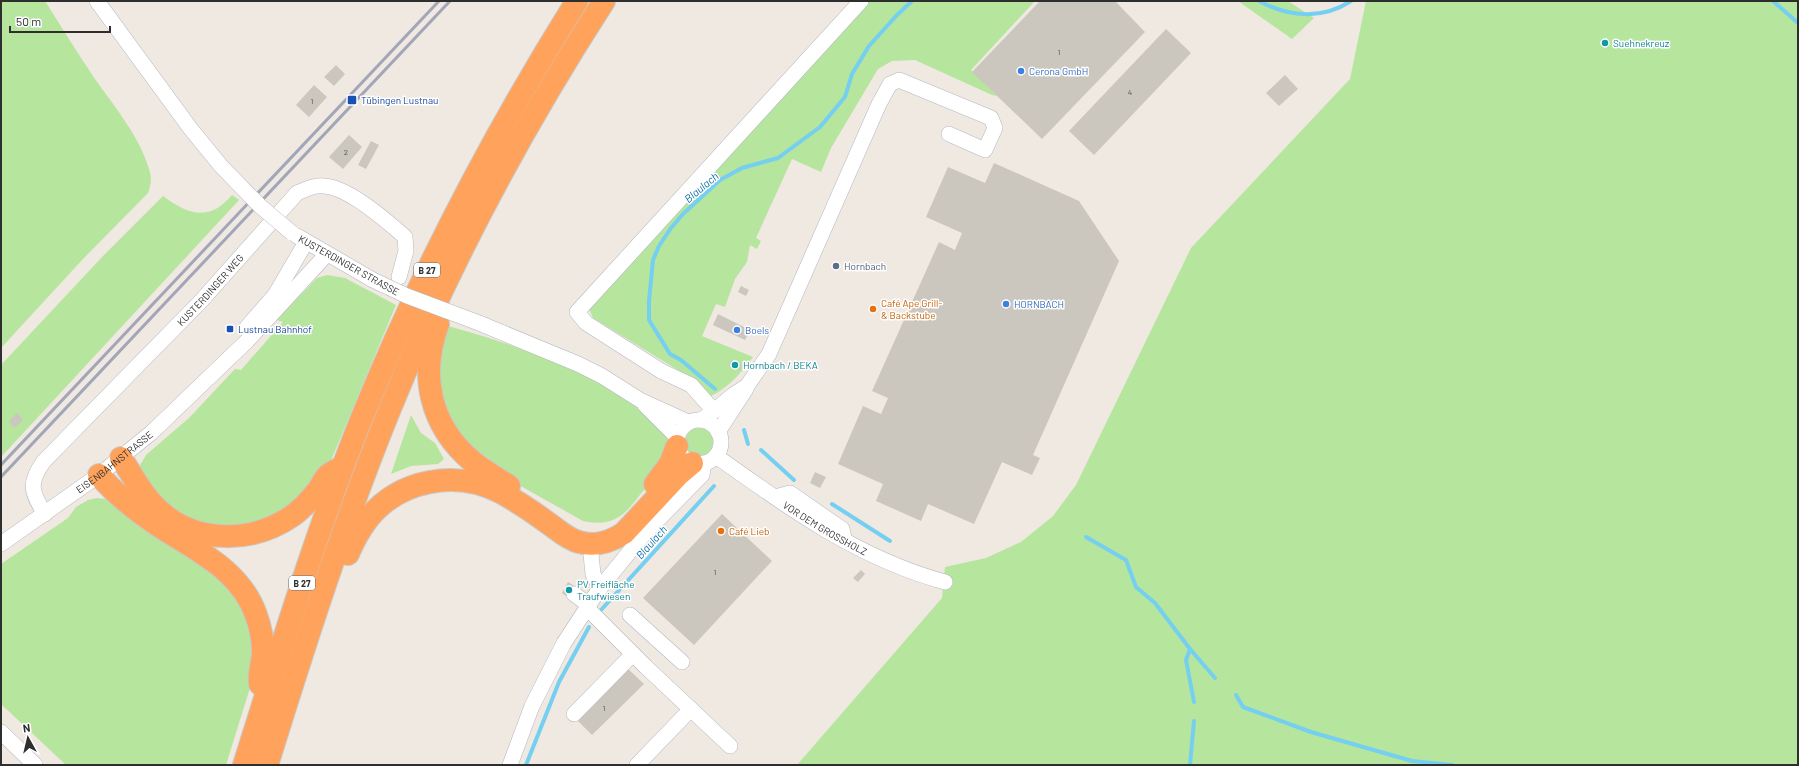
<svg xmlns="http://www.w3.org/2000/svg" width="1799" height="766" font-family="Barlow,sans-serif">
<rect width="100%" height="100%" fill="#efe9e1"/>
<!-- green -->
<g fill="#b6e59e">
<path d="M1,1H45C61,26 76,51 93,76C113,105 139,135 149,169C152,178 151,185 148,193L82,260L1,348Z"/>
<path d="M861,1H1035L971,70L997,96L992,95L915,60L892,61L878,69L831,148L821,172L792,159L756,238L761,241L757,249L750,245L747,262L735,279L725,307L716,304L702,336L753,357C741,373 729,387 711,396L694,380L593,318L588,306Z"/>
<path d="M1238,1H1288L1314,18L1292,39Z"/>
<path d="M1366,1H1798V765H797L942,598L945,567L986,558L1021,542L1053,516L1076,485L1191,248L1350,79Z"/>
<path d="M232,195L239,200L1,457V365L103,256L163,196C189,215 209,222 232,195Z"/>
<path d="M327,275L345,278L396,305L330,463L307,498L235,535L168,513L139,467L146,455L189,418L235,369L241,370L283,322L277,320L281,315L317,278Z"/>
<path d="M444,325C509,342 602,374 652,420C659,426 667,431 668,441C670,457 649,484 639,496C623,518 610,527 583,521L510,480L469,451L437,398Z"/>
<path d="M411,415L421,433L435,443L444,459L438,464L411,466L391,474Z"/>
<circle cx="699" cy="442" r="14"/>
<path d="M97,498L106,499L115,502L231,583L253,624V678L226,765H66L1,704V564L68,518L76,507L88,500Z"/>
</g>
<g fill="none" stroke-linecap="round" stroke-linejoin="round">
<!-- stream -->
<g stroke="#75cff0" stroke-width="4">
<path d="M1259,1C1289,17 1322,20 1351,1"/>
<path d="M1773,1L1798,23"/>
<path d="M715,389L681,360L670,354L649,320V301L653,260L659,246L671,228L683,214L720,180L742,168L778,158L820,127L845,97L852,74L869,46L897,15L912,1"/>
<path d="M744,430L748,444"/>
<path d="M761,450L794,480"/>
<path d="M832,504L890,541"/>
<path d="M1086,537L1126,560L1136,587L1155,603L1190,649L1186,660L1194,702"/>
<path d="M601,610L714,486"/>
<path d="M1190,649L1215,678"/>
<path d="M1236,695L1243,707L1311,732L1412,761L1452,765"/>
<path d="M526,765L559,682L589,627"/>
<path d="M1190,765L1194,721"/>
</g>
</g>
<!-- building -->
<g fill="#cbc7bf">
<path d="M1040,1H1115L1145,32L1042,139L972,72Z"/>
<path d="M1166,29L1191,53L1094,155L1069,131Z"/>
<path d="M336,65L345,74L334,86L324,77Z"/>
<path d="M1285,75L1298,89L1279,106L1266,93Z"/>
<path d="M314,85L327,97L309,117L296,105Z"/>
<path d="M349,135L362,147L343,169L329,157Z"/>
<path d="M371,141L379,145L366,169L358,165Z"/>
<path d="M994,163L1079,201L1119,261L1033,455L1040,458L1032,475L1002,462L974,524L928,504L921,521L876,501L883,484L838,464L863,406L881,414L888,398L872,391L939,242L955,250L962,233L926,217L948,167L985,183Z"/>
<path d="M741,286L749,290L746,296L738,292Z"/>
<path d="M718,314L750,330L745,340L713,325Z"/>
<path d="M731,360L742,365L740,370L729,365Z"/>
<path d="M17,413L23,420L14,428L9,421Z"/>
<path d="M815,472L826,477L820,488L810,483Z"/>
<path d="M722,514L772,561L694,645L643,598Z"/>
<path d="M861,570L865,574L858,582L853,578Z"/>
<path d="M568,582L576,587L569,598L562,593Z"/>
<path d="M627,668L644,684L592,735L578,721L617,681Z"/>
</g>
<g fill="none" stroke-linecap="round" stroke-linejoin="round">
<!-- minor casing -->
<g stroke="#b4b7c1" stroke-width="16">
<g id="minor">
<path d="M97,1L190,128L221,166"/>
<path d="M297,236L373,280"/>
<path d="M479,323L578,364L602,376L640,400L688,422"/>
<path d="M247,327L275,295L306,242"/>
<path d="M645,405L677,437"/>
<path d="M714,411L691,385L661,371L586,323L577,312L861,1"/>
<path d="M701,420L714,411L733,395L747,386L769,354L879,104L890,84L899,80L991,118L995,128L985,150L949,134"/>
<circle cx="699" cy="442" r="22"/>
<path d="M718,432L746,389"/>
<path id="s1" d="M716,456C787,507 859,559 945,582"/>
<path d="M775,497L790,493L842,529L844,538"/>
<path id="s2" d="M45,514C31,492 28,483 44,461L202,300L297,193C306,189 314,185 324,186C348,187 387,221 405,237L406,251L399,277"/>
<path id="s3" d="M1,544L99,475L151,433L248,340L327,254"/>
<path d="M590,545L593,574L600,588"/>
<path d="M574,594L589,605"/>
<path d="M587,608L646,667L730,746"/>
<path d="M630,615L682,662"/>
<path d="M574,714L633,654"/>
<path d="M1,732L35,765"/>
<path d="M510,765L532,706L564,643L600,588L644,534L702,475L704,463"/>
<path d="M637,765L691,709"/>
</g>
</g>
<!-- highway casing -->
<g stroke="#c9c9c9" stroke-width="24">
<g id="highway">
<path d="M438,324C419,376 430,426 473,462C484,471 497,478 509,486"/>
<path d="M121,458C133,476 144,498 161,512C197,544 253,543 292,516C302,509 310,500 318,490C321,486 324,479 328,475C332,472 337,470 341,468"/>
<path d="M99,475C117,496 139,513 162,528C199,552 241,571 256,615C261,628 263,641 263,654C262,665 258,674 260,684"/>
<path d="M655,484L670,464L677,446"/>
<path d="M348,554C353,542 359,531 367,520C399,479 457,469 502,493C518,502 533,512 548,523C557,529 567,539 579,542C596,547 610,542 624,533L679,474L692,463"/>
<path d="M244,765C281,648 317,529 363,415C422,271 494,133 577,1"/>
<path d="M267,765C304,646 342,527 389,411C447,268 520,131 604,1"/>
</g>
</g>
<!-- minor -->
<use href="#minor" stroke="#fff" stroke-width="15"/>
<!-- highway -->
<use href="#highway" stroke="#ffa35c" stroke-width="22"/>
<!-- rail -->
<g stroke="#a3a6b8" stroke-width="3">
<path d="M1,465L439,1"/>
<path d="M1,477L450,1"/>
</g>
<!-- minor-bridge casing -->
<g stroke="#b4b7c1" stroke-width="16" stroke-linecap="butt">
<g id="minor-bridge">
<path d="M221,166L260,206L292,233"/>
<path d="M373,280L407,296L479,323"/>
</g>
</g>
<!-- minor-bridge -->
<use href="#minor-bridge" stroke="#fff" stroke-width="15"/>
</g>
<!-- markers -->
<g fill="#0f9aa8" stroke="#fff" stroke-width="1.5">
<circle cx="1605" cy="43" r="4"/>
<circle cx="735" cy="365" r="4"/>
<circle cx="569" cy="590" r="4"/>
</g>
<g fill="#3f7fe0" stroke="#fff" stroke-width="1.5">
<circle cx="1021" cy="71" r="4"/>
<circle cx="1006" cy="304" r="4"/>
<circle cx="737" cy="330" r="4"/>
</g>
<g fill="#1a4fb4" stroke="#fff" stroke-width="1.5">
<rect x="347" y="95" width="10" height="10" rx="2"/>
<rect x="226" y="325" width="8" height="8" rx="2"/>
</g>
<circle fill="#5c6f8a" stroke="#fff" stroke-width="1.5" cx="836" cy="266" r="4"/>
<g fill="#e8710a" stroke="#fff" stroke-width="1.5">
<circle cx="873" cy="309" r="4"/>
<circle cx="721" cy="531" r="4"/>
</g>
<g text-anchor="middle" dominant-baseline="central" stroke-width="3" stroke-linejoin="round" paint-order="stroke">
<!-- number labels -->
<g font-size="8" fill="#555452">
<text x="1059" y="52">1</text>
<text x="1130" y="92">4</text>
<text x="312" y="101">1</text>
<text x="346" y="152">2</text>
<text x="715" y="572">1</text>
<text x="604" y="708">1</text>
</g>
<!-- shield labels -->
<g fill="#fff" stroke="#6d6d6d" stroke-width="1">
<rect x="414" y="263" width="26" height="14" rx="3"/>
<rect x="289" y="576" width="26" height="14" rx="3"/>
</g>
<g font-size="9" font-weight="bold" fill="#2e2e2e">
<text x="427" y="270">B 27</text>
<text x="302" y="583">B 27</text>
</g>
<!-- culture labels -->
<g font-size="10" fill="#0d838f" stroke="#fff" text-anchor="start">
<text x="1613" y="43">Suehnekreuz</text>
<text x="743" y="365">Hornbach / BEKA</text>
<text x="577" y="584">PV Freifläche<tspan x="577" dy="12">Traufwiesen</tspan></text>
</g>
<!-- shop labels -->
<g font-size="10" fill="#366cbe" stroke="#fff" text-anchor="start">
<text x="1029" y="71">Cerona GmbH</text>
<text x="1014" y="304">HORNBACH</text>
<text x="745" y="330">Boels</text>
</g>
<!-- transit labels -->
<g font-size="10" fill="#164399" stroke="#fff" text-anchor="start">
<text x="361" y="100">Tübingen Lustnau</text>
<text x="238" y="329">Lustnau Bahnhof</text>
</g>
<!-- street labels -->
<g font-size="10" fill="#2e2e2e" stroke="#fff">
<text transform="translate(349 265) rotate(29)">KUSTERDINGER STRASSE</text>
<text stroke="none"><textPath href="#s2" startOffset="297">KUSTERDINGER WEG</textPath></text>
<text stroke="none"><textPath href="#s3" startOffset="140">EISENBAHNSTRASSE</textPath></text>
<text stroke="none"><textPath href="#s1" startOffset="131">VOR DEM GROSSHOLZ</textPath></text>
</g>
<!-- service labels -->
<g font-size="10" fill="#4e5e75" stroke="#fff" text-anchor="start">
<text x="844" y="266">Hornbach</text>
</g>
<!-- food labels -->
<g font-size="10" fill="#c56008" stroke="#fff" text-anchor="start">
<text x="881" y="303">Café Ape Grill-<tspan x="881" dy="12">&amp; Backstube</tspan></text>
<text x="729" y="531">Café Lieb</text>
</g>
<!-- water labels -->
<g font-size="11" font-style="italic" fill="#0d6fa3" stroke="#fff">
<text transform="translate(701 187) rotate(-40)">Blaulach</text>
<text transform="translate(651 542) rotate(-48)">Blaulach</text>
</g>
</g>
<!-- border -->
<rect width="1799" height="766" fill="none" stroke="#2e2e2e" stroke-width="4"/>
<!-- north arrow -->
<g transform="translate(28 738) rotate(352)" stroke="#ffffff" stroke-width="3" paint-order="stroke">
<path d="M0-3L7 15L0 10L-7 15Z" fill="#2e2e2e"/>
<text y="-6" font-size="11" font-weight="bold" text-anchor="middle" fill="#2e2e2e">N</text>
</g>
<!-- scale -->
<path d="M10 26v6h100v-6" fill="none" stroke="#2e2e2e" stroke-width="2"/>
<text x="16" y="26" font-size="12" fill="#2e2e2e" stroke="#ffffff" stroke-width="3" paint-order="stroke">50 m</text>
</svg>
